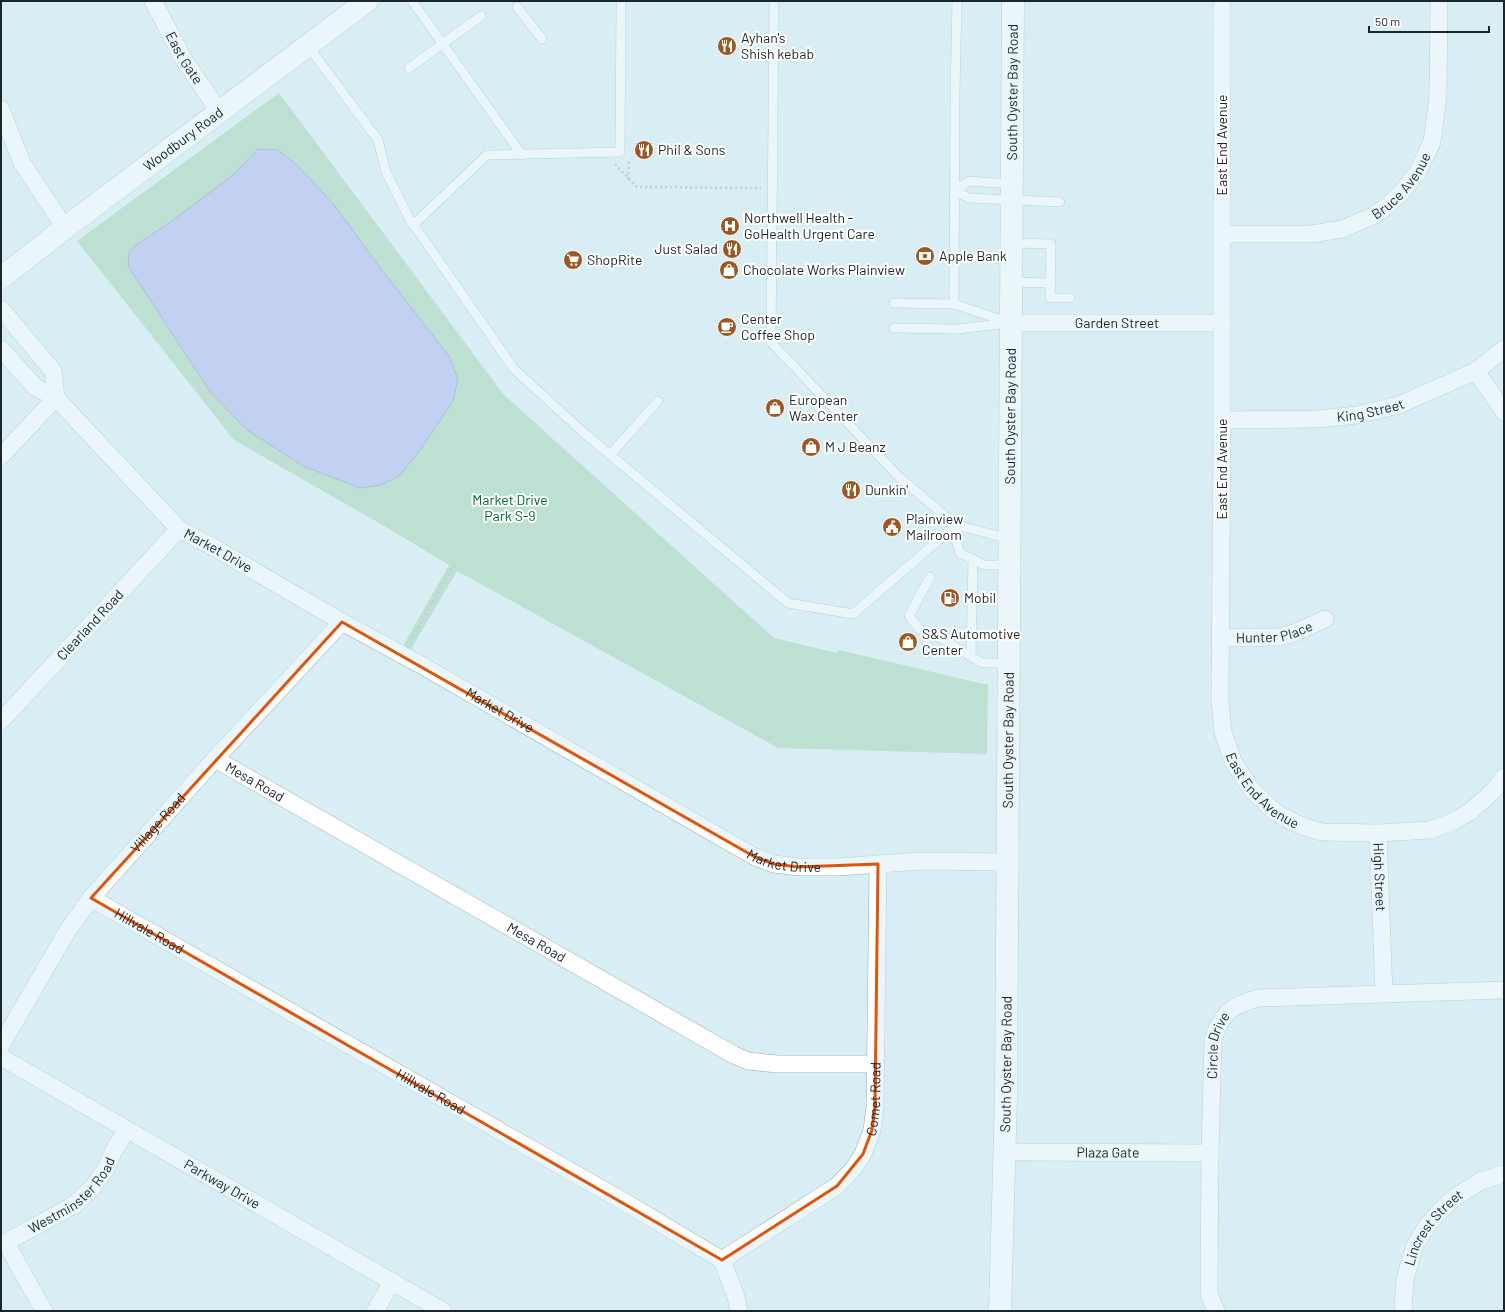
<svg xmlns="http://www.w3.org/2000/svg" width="1505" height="1312" font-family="Barlow,sans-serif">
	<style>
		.green { fill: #9dcea8 }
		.water { fill: #a7aded; stroke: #7d84b2 }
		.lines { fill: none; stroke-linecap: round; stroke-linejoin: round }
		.lane-casing { stroke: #97adb2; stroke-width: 10 }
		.street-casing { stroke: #97adb2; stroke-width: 18 }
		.secondary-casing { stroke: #97adb2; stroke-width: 23 }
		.path { stroke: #98aaaf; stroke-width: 2.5; stroke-dasharray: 2 3; stroke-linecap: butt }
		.lane { stroke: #fff; stroke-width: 9 }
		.street { stroke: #fff; stroke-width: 17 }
		.secondary { stroke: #fff; stroke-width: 22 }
		.marked { fill: none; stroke: #de560d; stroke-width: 3; stroke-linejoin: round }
		.labels { text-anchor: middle; stroke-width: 4; stroke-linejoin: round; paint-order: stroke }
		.poi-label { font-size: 14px; fill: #1c2527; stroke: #fff; text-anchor: start }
		.street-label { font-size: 14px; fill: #1c2527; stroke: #fff }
		.park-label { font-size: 14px; fill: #00672f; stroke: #fff }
	</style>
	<rect width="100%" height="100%" fill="#d8eef4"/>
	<path class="green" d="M279,93l225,302 270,243 63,15 2,-3 149,35 -1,69 -209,-6 -321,-177 -50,85 -7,-5 49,-86 -63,-38 -152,-87 -157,-199z"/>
	<path class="water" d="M258,149l20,1 21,17 35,38 47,64 68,87 9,23 -5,22 -35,52 -19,23 -18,9 -21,3 -57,-22 -56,-36 -36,-37 -83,-127 1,-14 7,-7 36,-24 61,-46z"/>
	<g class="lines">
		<defs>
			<g id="lane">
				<path d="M412,1l110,154"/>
				<path d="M774,1l-3,341 128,135 57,48 54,14"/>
				<path d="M517,7l25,32"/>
				<path d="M308,46l70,94 8,32 23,46 105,151 70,64 204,170 65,11 103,-89"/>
				<path d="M409,68l72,-52"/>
				<path d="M1012,184l-43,-3 -14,10 14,7 91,4"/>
				<path d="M413,225l74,-70 133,-3 1,-151"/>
				<path d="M1012,243l39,1 -1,54h20"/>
				<path d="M1011,282l40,1"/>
				<path d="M894,303l60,1 57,19"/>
				<path d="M954,304l1,-211 2,-92"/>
				<path d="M894,328l64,1 50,-6"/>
				<path d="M610,455l48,-54"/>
				<path d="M956,525v15l4,13 24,12h26"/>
				<path d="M930,577l-21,39 10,13 25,11 38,23h27"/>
				<path d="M971,657l2,-98"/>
			</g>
			<g id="street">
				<path id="s1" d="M153,1l31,59 35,51"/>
				<path id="s2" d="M1222,1v419l-2,279 3,33 10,29 18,28 24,23 20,11 19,7 8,2 56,1 53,-3 25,-10 15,-9 22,-20 11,-14"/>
				<path d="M1,109l21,54 43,65"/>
				<path id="s3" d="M1222,234h90l30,-5 31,-13 13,-9 15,-14 16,-20 15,-31 6,-46 1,-95"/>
				<path d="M1,309l52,62 3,27 -55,58"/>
				<path id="s4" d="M1011,323h211"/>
				<path id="s5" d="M1,349l34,38 21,11 123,131 41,22 122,71 79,43 334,192 19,7 24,3h41l81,-6 88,1"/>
				<path d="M1476,371l28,41"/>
				<path id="s6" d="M1222,420l96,-1 39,-4 42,-10 77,-34 28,-22"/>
				<path id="s7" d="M1221,638l58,-1 15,-4 31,-14"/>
				<path id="s8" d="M1,721l178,-192"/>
				<path id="s9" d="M215,759l519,296 14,6 29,3h98"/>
				<path id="s10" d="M1378,833l6,161"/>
				<path id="s11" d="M91,898l537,306 94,56 14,37 3,14"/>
				<path id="s12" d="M1,1045l67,-115 23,-32 124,-139 127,-137"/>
				<path id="s13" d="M1,1057l442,254"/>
				<path id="s14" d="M1006,1152l204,1"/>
				<path d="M6,1243l38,68"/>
				<path id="s15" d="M1,1245l73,-40 19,-18 13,-18 8,-19 13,-20"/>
				<path id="s16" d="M722,1260l115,-74 17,-18 9,-14 9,-24 3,-23 3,-243"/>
				<path d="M375,1311l17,-29"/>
				<path id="s17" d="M1216,1311l-7,-17 1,-141 3,-114c9,-27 20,-35 47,-41l244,-8"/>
				<path id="s18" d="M1403,1311l2,-32 10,-34 12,-19 13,-15 15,-14 26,-16 23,-7"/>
			</g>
			<g id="secondary">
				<path id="s19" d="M1,278l64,-50 302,-227"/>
				<path id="s20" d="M1000,1311l6,-215 7,-1095"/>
			</g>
		</defs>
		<use href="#lane" class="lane-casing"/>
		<use href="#street" class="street-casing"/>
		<use href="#secondary" class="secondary-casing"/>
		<g class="path">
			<path d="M615,164l22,23 124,1"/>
			<path d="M628,179l1,-19"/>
			<path d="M411,641l44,-78"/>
		</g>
		<use href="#lane" class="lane"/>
		<use href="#street" class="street"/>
		<use href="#secondary" class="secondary"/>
	</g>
	<path d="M0 0H1505V1312H0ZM342,622l413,235 19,7 24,3 80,-3 -3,243 -3,23 -9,24 -26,32 -115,74 -631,-362z" fill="#d8eef4" fill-opacity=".55" fill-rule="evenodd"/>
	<path class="marked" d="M342,622l413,235 19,7 24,3 80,-3 -3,243 -3,23 -9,24 -26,32 -115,74 -631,-362z"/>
	<defs>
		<symbol id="restaurant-disc" viewBox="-11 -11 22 22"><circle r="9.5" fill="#9a5826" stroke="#fff"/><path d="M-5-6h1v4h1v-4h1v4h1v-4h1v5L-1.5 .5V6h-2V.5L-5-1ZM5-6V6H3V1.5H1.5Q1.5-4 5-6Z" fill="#fff"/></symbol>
		<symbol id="hospital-disc" viewBox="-11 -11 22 22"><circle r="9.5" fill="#9a5826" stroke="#fff"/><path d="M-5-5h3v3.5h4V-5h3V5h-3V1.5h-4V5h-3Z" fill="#fff"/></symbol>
		<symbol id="bank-disc" viewBox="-11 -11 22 22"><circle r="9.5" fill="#9a5826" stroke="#fff"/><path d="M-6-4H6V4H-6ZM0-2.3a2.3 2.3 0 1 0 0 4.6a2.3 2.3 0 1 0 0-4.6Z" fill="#fff"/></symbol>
		<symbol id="supermarket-disc" viewBox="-11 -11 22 22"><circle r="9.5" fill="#9a5826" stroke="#fff"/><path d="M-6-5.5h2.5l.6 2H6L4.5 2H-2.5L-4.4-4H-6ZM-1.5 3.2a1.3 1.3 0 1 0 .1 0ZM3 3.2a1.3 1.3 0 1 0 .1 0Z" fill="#fff"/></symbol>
		<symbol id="shop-disc" viewBox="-11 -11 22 22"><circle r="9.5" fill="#9a5826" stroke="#fff"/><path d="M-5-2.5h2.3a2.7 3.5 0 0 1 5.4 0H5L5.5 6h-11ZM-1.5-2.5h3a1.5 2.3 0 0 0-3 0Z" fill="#fff"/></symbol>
		<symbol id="cafe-disc" viewBox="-11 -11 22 22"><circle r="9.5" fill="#9a5826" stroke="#fff"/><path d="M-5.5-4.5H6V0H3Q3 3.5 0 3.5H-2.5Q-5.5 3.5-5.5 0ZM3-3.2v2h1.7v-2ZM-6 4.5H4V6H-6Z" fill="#fff"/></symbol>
		<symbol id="civic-disc" viewBox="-11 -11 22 22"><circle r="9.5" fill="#9a5826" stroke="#fff"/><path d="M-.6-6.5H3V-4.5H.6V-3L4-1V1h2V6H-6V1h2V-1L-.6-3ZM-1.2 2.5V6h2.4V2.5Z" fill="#fff"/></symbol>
		<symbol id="fuel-disc" viewBox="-11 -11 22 22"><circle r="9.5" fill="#9a5826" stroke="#fff"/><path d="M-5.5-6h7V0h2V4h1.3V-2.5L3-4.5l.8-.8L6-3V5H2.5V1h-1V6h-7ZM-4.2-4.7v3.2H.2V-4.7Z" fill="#fff"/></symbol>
	</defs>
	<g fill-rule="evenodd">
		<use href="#restaurant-disc" x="716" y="35" width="22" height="22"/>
		<use href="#restaurant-disc" x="633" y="139" width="22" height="22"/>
		<use href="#hospital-disc" x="719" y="215" width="22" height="22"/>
		<use href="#restaurant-disc" x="721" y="238" width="22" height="22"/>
		<use href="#bank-disc" x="914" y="245" width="22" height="22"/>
		<use href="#supermarket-disc" x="562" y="249" width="22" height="22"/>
		<use href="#shop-disc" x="718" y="259" width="22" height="22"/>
		<use href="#cafe-disc" x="716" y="316" width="22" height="22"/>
		<use href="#shop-disc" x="764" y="397" width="22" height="22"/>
		<use href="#shop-disc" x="800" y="436" width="22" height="22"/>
		<use href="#restaurant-disc" x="840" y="479" width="22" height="22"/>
		<use href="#civic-disc" x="881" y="516" width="22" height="22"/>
		<use href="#fuel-disc" x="939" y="587" width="22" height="22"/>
		<use href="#shop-disc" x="897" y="631" width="22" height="22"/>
	</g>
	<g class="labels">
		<g class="poi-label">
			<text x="741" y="43">Ayhan's<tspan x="741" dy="16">Shish kebab</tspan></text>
			<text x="658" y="155">Phil &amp; Sons</text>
			<text x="744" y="223">Northwell Health -<tspan x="744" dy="16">GoHealth Urgent Care</tspan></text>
			<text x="718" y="254" text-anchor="end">Just Salad</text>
			<text x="939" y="261">Apple Bank</text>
			<text x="587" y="265">ShopRite</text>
			<text x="743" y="275">Chocolate Works Plainview</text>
			<text x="741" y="324">Center<tspan x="741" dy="16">Coffee Shop</tspan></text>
			<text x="789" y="405">European<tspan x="789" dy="16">Wax Center</tspan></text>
			<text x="825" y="452">M J Beanz</text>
			<text x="865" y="495">Dunkin'</text>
			<text x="906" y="524">Plainview<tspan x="906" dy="16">Mailroom</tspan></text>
			<text x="964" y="603">Mobil</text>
			<text x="922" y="639">S&amp;S Automotive<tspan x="922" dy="16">Center</tspan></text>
		</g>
		<g class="street-label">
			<text dy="5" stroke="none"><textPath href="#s1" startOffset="65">East Gate</textPath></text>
			<text dy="5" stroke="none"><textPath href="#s20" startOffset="1219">South Oyster Bay Road</textPath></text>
			<text dy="5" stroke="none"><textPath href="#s19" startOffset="229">Woodbury Road</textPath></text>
			<text transform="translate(1222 145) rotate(-90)" y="5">East End Avenue</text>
			<text dy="5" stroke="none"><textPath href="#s3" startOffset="196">Bruce Avenue</textPath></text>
			<text dy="5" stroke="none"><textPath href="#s4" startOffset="106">Garden Street</textPath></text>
			<text dy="5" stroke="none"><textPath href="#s6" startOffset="149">King Street</textPath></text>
			<text dy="5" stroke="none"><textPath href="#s20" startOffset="895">South Oyster Bay Road</textPath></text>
			<text transform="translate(1222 469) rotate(-90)" y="5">East End Avenue</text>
			<text dy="5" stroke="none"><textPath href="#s5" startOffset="299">Market Drive</textPath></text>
			<text dy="5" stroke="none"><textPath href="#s8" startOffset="131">Clearland Road</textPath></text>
			<text dy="5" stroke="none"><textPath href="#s7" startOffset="54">Hunter Place</textPath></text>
			<text dy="5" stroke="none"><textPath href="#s5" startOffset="623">Market Drive</textPath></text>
			<text dy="5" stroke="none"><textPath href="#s20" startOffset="571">South Oyster Bay Road</textPath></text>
			<text dy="5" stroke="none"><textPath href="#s9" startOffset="46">Mesa Road</textPath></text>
			<text dy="5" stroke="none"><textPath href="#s2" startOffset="804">East End Avenue</textPath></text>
			<text dy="5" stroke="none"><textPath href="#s12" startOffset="273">Village Road</textPath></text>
			<text dy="5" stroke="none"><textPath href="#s5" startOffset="947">Market Drive</textPath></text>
			<text dy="5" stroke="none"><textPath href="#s10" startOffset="44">High Street</textPath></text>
			<text dy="5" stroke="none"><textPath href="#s11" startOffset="67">Hillvale Road</textPath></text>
			<text dy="5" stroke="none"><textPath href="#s9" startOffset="370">Mesa Road</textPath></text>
			<text dy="5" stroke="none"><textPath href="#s17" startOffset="268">Circle Drive</textPath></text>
			<text dy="5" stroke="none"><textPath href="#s20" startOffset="247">South Oyster Bay Road</textPath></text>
			<text dy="5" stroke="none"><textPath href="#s11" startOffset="391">Hillvale Road</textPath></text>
			<text dy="5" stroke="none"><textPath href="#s16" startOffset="235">Comet Road</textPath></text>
			<text dy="5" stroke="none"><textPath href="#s14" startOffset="102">Plaza Gate</textPath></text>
			<text dy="5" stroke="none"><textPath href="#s13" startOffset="255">Parkway Drive</textPath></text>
			<text dy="5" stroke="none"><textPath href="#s15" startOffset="88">Westminster Road</textPath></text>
			<text dy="5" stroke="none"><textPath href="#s18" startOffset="92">Lincrest Street</textPath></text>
		</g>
		<g class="park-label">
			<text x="510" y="505">Market Drive<tspan x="510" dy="16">Park S-9</tspan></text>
		</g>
	</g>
	<rect width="1505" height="1312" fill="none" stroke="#1c2527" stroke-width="4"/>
	<path d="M1369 26v6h120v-6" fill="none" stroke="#1c2527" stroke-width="2"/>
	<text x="1375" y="26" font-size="12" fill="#1c2527" stroke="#ffffff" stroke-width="3" paint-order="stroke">50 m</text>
</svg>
